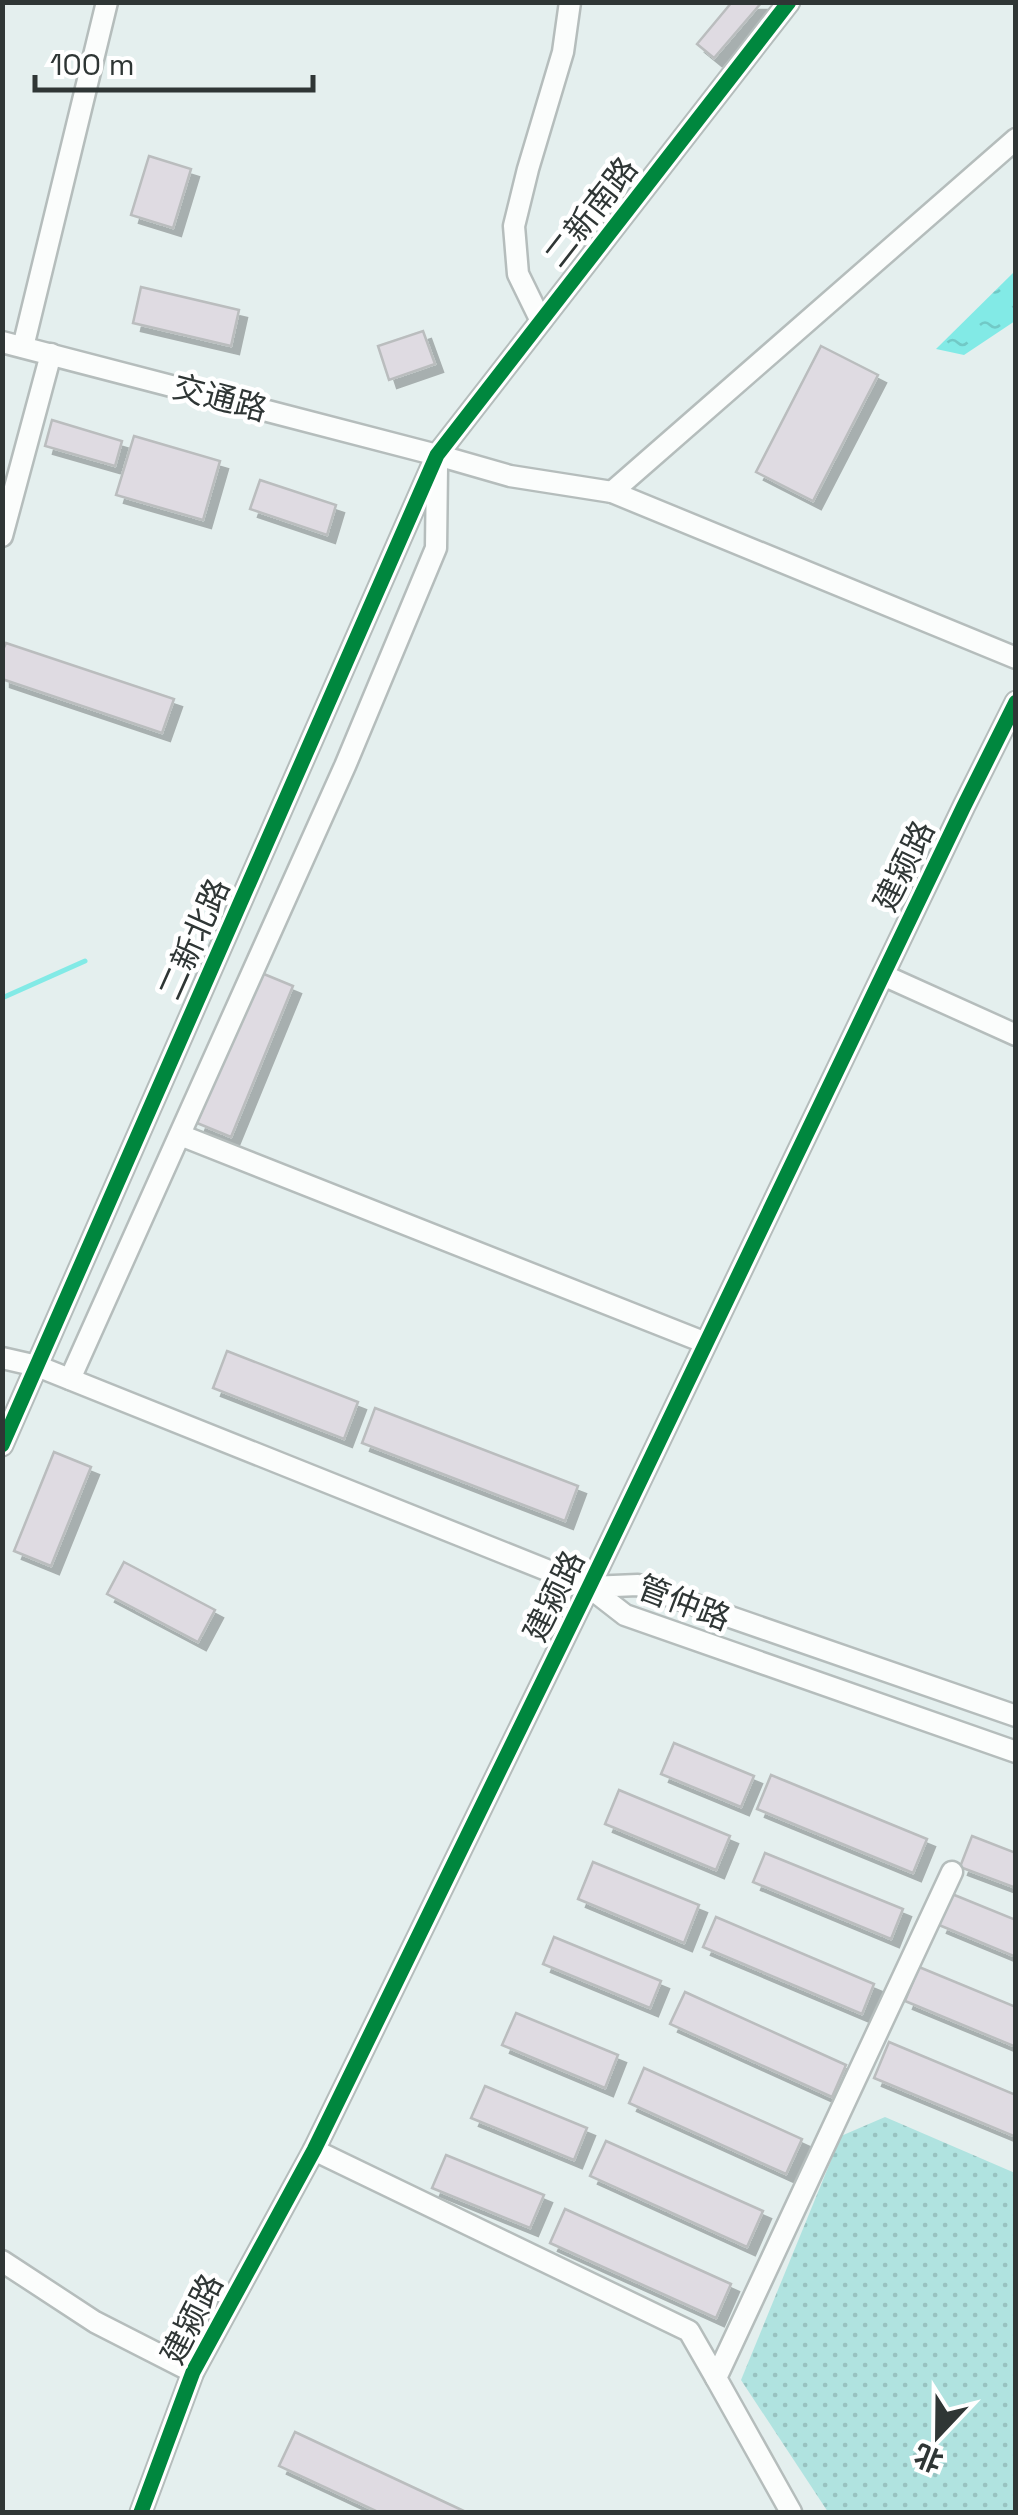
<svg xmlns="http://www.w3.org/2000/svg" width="1018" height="2515" font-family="'Space Grotesk','Noto Sans SC',sans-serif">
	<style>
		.park { fill: url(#park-dots) }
		.water { fill: url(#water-ripples) }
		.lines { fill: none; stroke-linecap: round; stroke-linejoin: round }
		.stream { stroke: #82eae6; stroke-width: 5 }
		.building { fill: #dfdbe2; stroke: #babdbe; stroke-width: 2.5; filter: url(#shadow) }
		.minor-casing { stroke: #b5bdbc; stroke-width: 25 }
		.minor { stroke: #fbfdfc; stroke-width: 20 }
		.cycleway-casing { stroke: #fff; stroke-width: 21 }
		.cycleway { stroke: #00873e; stroke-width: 15 }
		.labels { text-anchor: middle; stroke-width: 9; stroke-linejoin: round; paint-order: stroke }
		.street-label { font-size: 32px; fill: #2f3635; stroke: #fff }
	</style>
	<defs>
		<pattern id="park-dots" width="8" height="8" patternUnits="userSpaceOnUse" patternTransform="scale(2.5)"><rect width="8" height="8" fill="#b0e3e0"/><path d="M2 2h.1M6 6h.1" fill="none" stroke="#98c3c1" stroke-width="1.8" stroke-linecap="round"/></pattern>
		<pattern id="water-ripples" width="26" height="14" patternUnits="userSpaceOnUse" patternTransform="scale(2.5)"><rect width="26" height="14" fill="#82eae6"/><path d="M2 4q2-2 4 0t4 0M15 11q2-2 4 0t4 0" fill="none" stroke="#71c9c6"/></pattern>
		<filter id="shadow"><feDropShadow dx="8" dy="8" stdDeviation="0" flood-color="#0004"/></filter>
	</defs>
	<rect width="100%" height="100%" fill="#e4efee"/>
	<path class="park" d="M885,2117l130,56v339h-187l-87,-132 100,-244z"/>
	<path class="water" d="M1015,271v50l-51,34 -28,-6z"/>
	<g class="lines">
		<path class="stream" d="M2,998l83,-37"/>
	</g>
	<g class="building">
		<path d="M732,2h30l-48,56 -17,-14z"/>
		<path d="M149,156l42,13 -18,59 -42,-13z"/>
		<path d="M141,287l98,23 -8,36 -98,-23z"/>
		<path d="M423,331l12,33 -46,16 -11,-34z"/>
		<path d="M821,346l57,29 -65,126 -57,-29z"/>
		<path d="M52,420l70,21 -7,25 -70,-20z"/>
		<path d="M134,436l86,25 -17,59 -87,-25z"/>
		<path d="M260,480l76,25 -9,30 -77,-26z"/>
		<path d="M6,643l168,56 -12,34 -160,-54v-27z"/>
		<path d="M259,972l34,14 -62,151 -34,-14z"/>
		<path d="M227,1351l131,51 -14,37 -131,-51z"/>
		<path d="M375,1408l203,78 -13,35 -203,-78z"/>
		<path d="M54,1452l37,15 -40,99 -37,-15z"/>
		<path d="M124,1562l91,48 -17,32 -91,-48z"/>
		<path d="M674,1743l80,33 -13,31 -80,-33z"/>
		<path d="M771,1775l156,64 -14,34 -156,-64z"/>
		<path d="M619,1790l111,46 -14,34 -111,-46z"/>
		<path d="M972,1836l44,17v35l-56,-21z"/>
		<path d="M765,1853l138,56 -12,30 -138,-57z"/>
		<path d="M593,1862l106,43 -15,38 -106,-44z"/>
		<path d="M952,1894l64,26v37l-77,-32z"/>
		<path d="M716,1917l158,67 -12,30 -159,-67z"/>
		<path d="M554,1937l107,44 -11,27 -107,-44z"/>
		<path d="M919,1967l97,40v40l-111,-46z"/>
		<path d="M685,1992l161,73 -14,32 -162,-73z"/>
		<path d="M516,2013l102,42 -13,33 -103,-43z"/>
		<path d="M889,2042l127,53v42l-142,-59z"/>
		<path d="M644,2068l158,71 -16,35 -157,-71z"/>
		<path d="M485,2086l102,42 -13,32 -103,-42z"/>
		<path d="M606,2141l157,70 -16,36 -157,-71z"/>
		<path d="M446,2155l98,40 -14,33 -98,-40z"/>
		<path d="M565,2209l166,75 -15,34 -166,-75z"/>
		<path d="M295,2432l171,80h-88l-99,-46z"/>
	</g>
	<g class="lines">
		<defs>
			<g id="minor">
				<path d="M541,321l-23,-47 -4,-48 14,-57 35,-117 7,-50"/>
				<path d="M2,342l435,113 73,21 102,16 404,166"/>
				<path d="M23,347l84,-345"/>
				<path d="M612,492l404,-353"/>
				<path d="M2,536l49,-182"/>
				<path d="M883,975l133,60"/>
				<path d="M180,1135l526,208"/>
				<path d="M2,1358l35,8 552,221"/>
				<path d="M70,1379l275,-613 91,-218 1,-81"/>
				<path d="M2,1445l435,-990 352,-453"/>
				<path d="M1016,1716l-378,-131 -49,2 36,28 391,137"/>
				<path d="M314,2150l375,181 27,47"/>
				<path d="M2,2261l93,61 98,50"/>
				<path d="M141,2512l52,-140 121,-222 275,-563 375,-781 52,-104"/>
				<path d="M791,2512l-75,-134 236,-506"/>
			</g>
		</defs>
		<use href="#minor" class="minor-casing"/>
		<use href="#minor" class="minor"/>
		<defs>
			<g id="cycleway">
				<path d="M2,1445l435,-990 352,-453"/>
				<path d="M141,2512l52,-140 121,-222 275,-563 375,-781 52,-104"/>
			</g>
		</defs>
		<use href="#cycleway" class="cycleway-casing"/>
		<use href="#cycleway" class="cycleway"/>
	</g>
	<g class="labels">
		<g class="street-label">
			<text transform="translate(591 212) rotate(-52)" y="11">二新南路</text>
			<text transform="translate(220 398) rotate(15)" y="11">交通路</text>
			<text transform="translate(904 866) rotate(-64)" y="11">建颍路</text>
			<text transform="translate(194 939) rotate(-66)" y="11">二新北路</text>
			<text transform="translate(554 1596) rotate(-64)" y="11">建颍路</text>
			<text transform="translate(684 1603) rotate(21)" y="11">管仲路</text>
			<text transform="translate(192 2319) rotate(-63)" y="11">建颍路</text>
		</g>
	</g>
	<rect width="1018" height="2515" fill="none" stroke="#2f3635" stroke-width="10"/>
	<g transform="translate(938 2435) rotate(202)" stroke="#ffffff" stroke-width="8" paint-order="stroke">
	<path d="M0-8L18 38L0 25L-18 38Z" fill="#2f3635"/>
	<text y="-15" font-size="28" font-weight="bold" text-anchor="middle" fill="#2f3635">北</text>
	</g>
	<path d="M35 75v15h278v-15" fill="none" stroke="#2f3635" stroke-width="5"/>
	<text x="50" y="75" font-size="30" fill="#2f3635" stroke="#ffffff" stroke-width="8" paint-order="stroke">100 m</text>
</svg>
